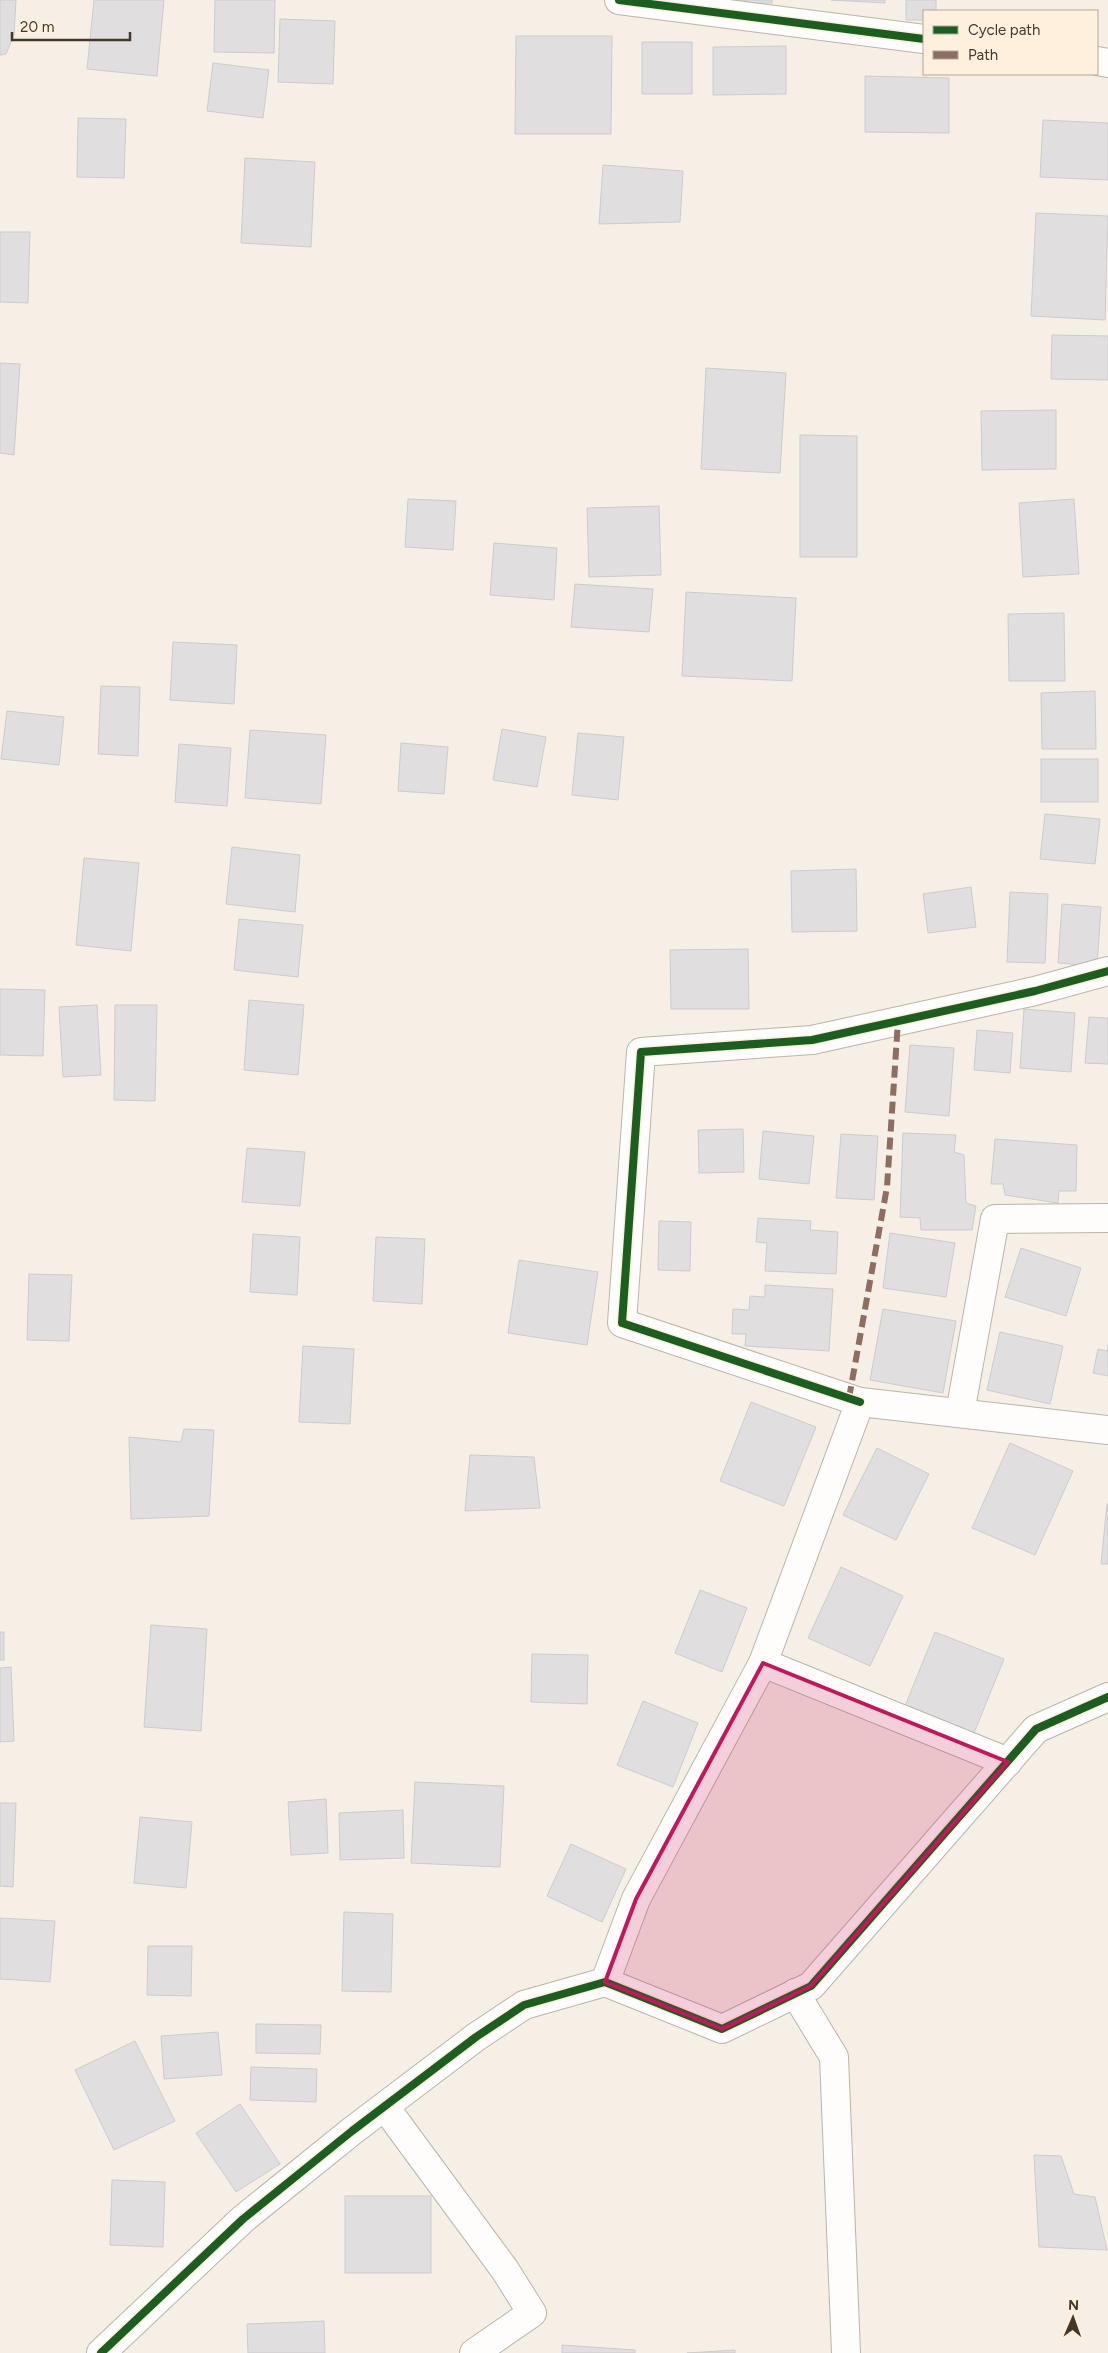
<svg xmlns="http://www.w3.org/2000/svg" width="1108" height="2353" font-family="Figtree,sans-serif">
	<style>
		.building { fill: #e1dedf; stroke: #cecbcd }
		.lines { fill: none; stroke-linecap: round; stroke-linejoin: round }
		.minor-casing { stroke: #bbb4a9; stroke-width: 30 }
		.minor { stroke: #fefdfb; stroke-width: 28 }
		.quiet { stroke: #8d6e63; stroke-width: 6; stroke-dasharray: 12 6; stroke-linecap: butt }
		.cycleway-casing { stroke: #fef0dd; stroke-width: 11 }
		.cycleway { stroke: #1b5e20; stroke-width: 8 }
		.marked { fill: #c2185b; fill-opacity: 0.2; stroke: #c2185b; stroke-width: 4; stroke-linejoin: round }
	</style>
	<rect width="100%" height="100%" fill="#f6efe5"/>
	<g class="building">
		<path d="M0,0h16l-2,35 -8,19 -6,1z"/>
		<path d="M94,0h70l-7,76 -70,-7z"/>
		<path d="M215,0h60l-1,53 -60,-1z"/>
		<rect x="720" y="0" width="52" height="3"/>
		<path d="M831,0h54v3z"/>
		<path d="M906,0h30v11h-12v9h-18z"/>
		<path d="M280,19l55,2 -2,63 -55,-2z"/>
		<path d="M516,36h96l-1,98h-96z"/>
		<rect x="642" y="42" width="50" height="52"/>
		<path d="M786,46v48l-73,1v-48z"/>
		<path d="M213,63l56,7 -6,48 -56,-7z"/>
		<path d="M865,76l84,2v55l-84,-1z"/>
		<path d="M78,118l48,1 -2,59 -47,-1z"/>
		<path d="M1043,120l65,3v57l-68,-3z"/>
		<path d="M245,158l70,4 -4,85 -70,-4z"/>
		<path d="M603,165l80,6 -3,51 -81,2z"/>
		<path d="M1036,213l72,3 -3,104 -74,-4z"/>
		<path d="M0,232h30l-2,71 -28,-1z"/>
		<path d="M1052,335l56,1v44l-57,-1z"/>
		<path d="M0,363l20,1 -6,91 -14,-2z"/>
		<path d="M706,368l80,5 -6,100 -79,-4z"/>
		<path d="M1056,410v59l-74,1 -1,-59z"/>
		<path d="M800,435l57,1v121h-57z"/>
		<path d="M408,499l48,2 -3,49 -48,-3z"/>
		<path d="M1074,499l5,75 -56,3 -4,-74z"/>
		<path d="M659,506l2,69 -72,2 -2,-69z"/>
		<path d="M494,543l63,5 -3,52 -64,-5z"/>
		<path d="M575,584l78,5 -4,43 -78,-5z"/>
		<path d="M686,592l110,6 -4,83 -110,-5z"/>
		<path d="M1064,613l1,68h-56l-1,-67z"/>
		<path d="M173,642l64,3 -3,59 -64,-4z"/>
		<path d="M101,686l39,1 -2,69 -40,-2z"/>
		<path d="M1095,691l1,58h-54l-1,-56z"/>
		<path d="M7,711l57,6 -5,48 -58,-6z"/>
		<path d="M502,729l44,8 -9,50 -44,-7z"/>
		<path d="M250,730l76,5 -5,69 -76,-6z"/>
		<path d="M578,733l46,4 -6,63 -46,-5z"/>
		<path d="M401,743l47,4 -4,47 -46,-3z"/>
		<path d="M179,744l52,4 -4,58 -52,-4z"/>
		<rect x="1041" y="759" width="57" height="43"/>
		<path d="M1045,814l55,5 -5,45 -55,-5z"/>
		<path d="M232,847l68,8 -5,57 -69,-8z"/>
		<path d="M84,858l55,5 -8,88 -55,-6z"/>
		<path d="M856,869l1,62 -65,1 -1,-61z"/>
		<path d="M971,887l5,40 -48,6 -5,-39z"/>
		<path d="M1010,892l38,2 -3,69 -38,-1z"/>
		<path d="M1062,904l39,3 -4,59 -39,-3z"/>
		<path d="M239,919l64,6 -5,52 -64,-7z"/>
		<path d="M748,949l1,60h-78l-1,-59z"/>
		<path d="M0,989l45,1 -2,66 -43,-1z"/>
		<path d="M249,1000l55,5 -6,70 -54,-5z"/>
		<path d="M97,1005l4,70 -38,2 -4,-70z"/>
		<path d="M115,1005h42l-2,96 -41,-1z"/>
		<path d="M1024,1009l51,4 -4,59 -51,-4z"/>
		<path d="M1089,1017l19,1v46l-23,-1z"/>
		<path d="M977,1030l36,3 -3,40 -36,-3z"/>
		<path d="M910,1045l44,3 -5,68 -44,-4z"/>
		<path d="M743,1129l1,43 -45,1 -1,-43z"/>
		<path d="M763,1131l51,5 -5,48 -50,-5z"/>
		<path d="M903,1133l53,2 -2,17 10,3 2,48 10,3 -4,24h-51l-1,-12 -20,-1z"/>
		<path d="M841,1134l37,2 -4,64 -38,-2z"/>
		<path d="M995,1139l82,6 -1,46h-17l-1,12 -53,-8 -2,-11h-12z"/>
		<path d="M247,1148l58,4 -5,54 -58,-4z"/>
		<path d="M758,1218l53,3 -1,9 28,2 -2,42 -71,-3 2,-28 -11,-1z"/>
		<path d="M659,1221l32,1 -1,49 -32,-1z"/>
		<path d="M890,1233l65,10 -9,54 -63,-9z"/>
		<path d="M253,1234l47,3 -3,58 -47,-3z"/>
		<path d="M376,1237l49,2 -3,65 -49,-3z"/>
		<path d="M1021,1248l60,20 -15,48 -61,-19z"/>
		<path d="M519,1260l79,12 -11,73 -79,-12z"/>
		<path d="M29,1274l43,1 -3,66 -42,-1z"/>
		<path d="M765,1285l68,4 -4,62 -84,-5 1,-12h-14l1,-25 16,1 1,-14 15,1z"/>
		<path d="M883,1309l73,12 -13,72 -73,-13z"/>
		<path d="M1000,1332l63,14 -13,58 -63,-14z"/>
		<path d="M1108,1345v31l-15,-3 5,-24 9,2z"/>
		<path d="M303,1346l51,3 -4,75 -51,-2z"/>
		<path d="M751,1402l65,25 -32,79 -64,-25z"/>
		<path d="M184,1429l30,1 -5,86 -78,3 -2,-82 52,5z"/>
		<path d="M1010,1443l63,28 -38,84 -63,-27z"/>
		<path d="M877,1448l52,26 -33,66 -53,-25z"/>
		<path d="M470,1455l64,2 6,51 -75,3z"/>
		<path d="M1107,1504h1v60h-7z"/>
		<path d="M841,1567l62,29 -33,70 -62,-28z"/>
		<path d="M700,1590l47,18 -25,64 -47,-19z"/>
		<path d="M151,1625l56,4 -6,102 -57,-4z"/>
		<rect x="0" y="1632" width="4" height="28"/>
		<path d="M935,1632l69,27 -30,74 -69,-27z"/>
		<path d="M532,1654l56,1 -1,49 -56,-2z"/>
		<path d="M11,1667l3,74 -14,1v-74z"/>
		<path d="M643,1701l55,22 -25,64 -56,-22z"/>
		<path d="M415,1782l89,4 -4,81 -89,-4z"/>
		<path d="M326,1799l2,54 -37,2 -3,-53z"/>
		<path d="M0,1803h16l-3,84 -13,-1z"/>
		<path d="M403,1810l1,48 -64,2 -1,-47z"/>
		<path d="M140,1817l52,5 -6,66 -52,-5z"/>
		<path d="M571,1844l55,25 -24,53 -55,-26z"/>
		<path d="M344,1912l49,2 -2,78 -49,-1z"/>
		<path d="M0,1918l55,3 -5,61 -50,-3z"/>
		<path d="M148,1946h44l-1,50 -44,-1z"/>
		<path d="M256,2024l65,1 -1,29 -64,-1z"/>
		<path d="M218,2032l4,43 -58,4 -3,-43z"/>
		<path d="M135,2041l40,80 -61,29 -39,-80z"/>
		<path d="M251,2067l66,2 -1,33 -66,-2z"/>
		<path d="M240,2104l40,60 -44,28 -40,-59z"/>
		<path d="M1034,2155l27,1 13,38 21,3 12,53 -68,-3z"/>
		<path d="M112,2180l53,2 -2,65 -53,-2z"/>
		<rect x="345" y="2196" width="86" height="77"/>
		<path d="M324,2321l1,32h-77l-1,-29z"/>
		<path d="M562,2345l73,5v3h-73z"/>
		<path d="M735,2350v3h-48z"/>
	</g>
	<g class="lines">
		<defs>
			<g id="minor">
				<path d="M619,0l305,39"/>
				<path d="M1097,61l11,2"/>
				<path d="M860,1402l-238,-79 19,-271 171,-12 223,-49 73,-20"/>
				<path d="M960,1413l35,-194 113,-1"/>
				<path d="M1008,1762l-245,-99 97,-261 248,28"/>
				<path d="M605,1982l31,-83 127,-236"/>
				<path d="M795,1993l39,64 12,296"/>
				<path d="M385,2107l120,163 27,43 -58,40"/>
				<path d="M101,2353l142,-134 109,-88 124,-94 48,-32 81,-23 117,47 89,-43 225,-257 72,-32"/>
			</g>
		</defs>
		<use href="#minor" class="minor-casing"/>
		<use href="#minor" class="minor"/>
		<path class="quiet" d="M849,1398l38,-211 11,-166"/>
		<defs>
			<g id="cycleway">
				<path d="M619,0l305,39"/>
				<path d="M860,1402l-238,-79 19,-271 171,-12 223,-49 73,-20"/>
				<path d="M101,2353l142,-134 109,-88 124,-94 48,-32 81,-23 117,47 89,-43 225,-257 72,-32"/>
			</g>
		</defs>
		<use href="#cycleway" class="cycleway-casing"/>
		<use href="#cycleway" class="cycleway"/>
	</g>
	<path class="marked" d="M763,1663l245,99 -197,224 -89,43 -117,-47 31,-83z"/>
	<rect x="923" y="10" width="175" height="65" fill="#fef0dd" stroke="#b3a796"/>
	<rect x="933" y="26" width="25" height="8" fill="#1b5e20" stroke="#b3a796"/>
	<text x="968" y="35" font-size="15" fill="#42392c">Cycle path</text>
	<rect x="933" y="51" width="25" height="8" fill="#8d6e63" stroke="#b3a796"/>
	<text x="968" y="60" font-size="15" fill="#42392c">Path</text>
	<g transform="translate(1073 2318) rotate(2)" stroke="#fef0dd" stroke-width="4" paint-order="stroke">
	<path d="M0-4L9 19L0 12L-9 19Z" fill="#42392c"/>
	<text y="-8" font-size="14" font-weight="bold" text-anchor="middle" fill="#42392c">N</text>
	</g>
	<path d="M12 32v8h118v-8" fill="none" stroke="#42392c" stroke-width="2.5"/>
	<text x="20" y="32" font-size="15" fill="#42392c" stroke="#fef0dd" stroke-width="4" paint-order="stroke">20 m</text>
</svg>
